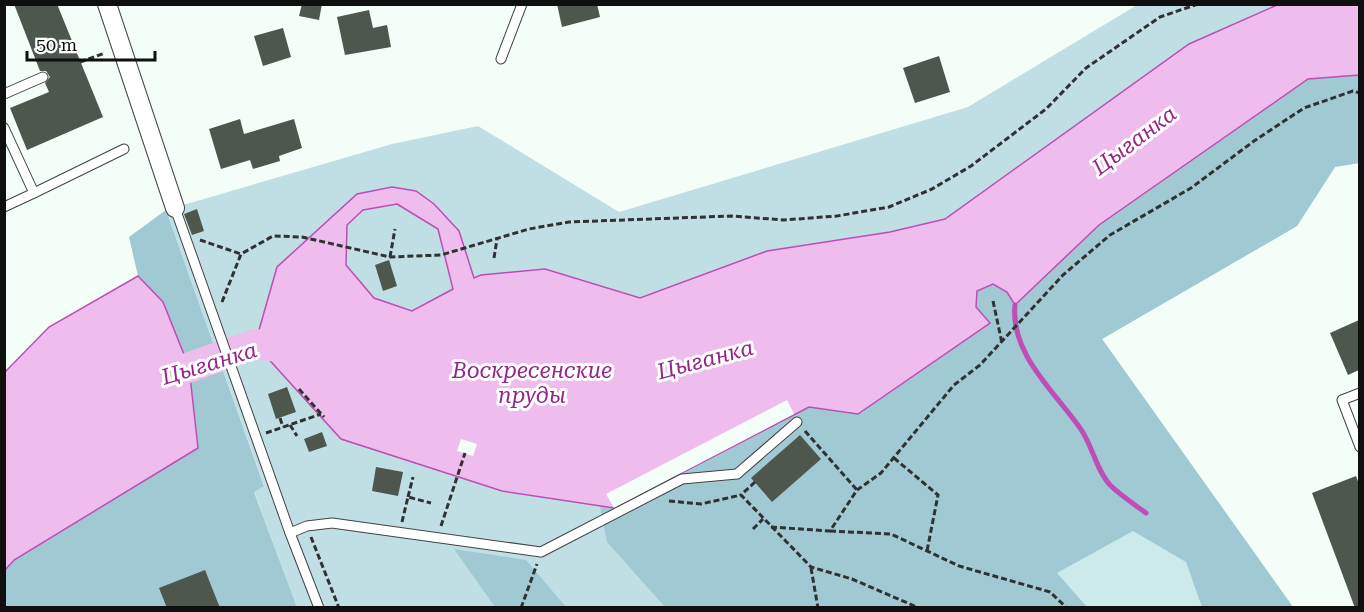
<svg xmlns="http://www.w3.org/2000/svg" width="1364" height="612" font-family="'Roboto Serif',serif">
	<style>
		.green { fill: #c0dfe5 }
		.forest { fill: #a1c9d4 }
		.pitch { fill: #cdeaea }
		.water { fill: #efbded; stroke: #be4db6; stroke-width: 1.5; fill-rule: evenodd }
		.pier { fill: #f3fef8 }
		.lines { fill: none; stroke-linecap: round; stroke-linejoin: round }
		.stream { stroke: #be4db6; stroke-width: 5 }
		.river { stroke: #efbded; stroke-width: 30 }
		.building { fill: #4d574d }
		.service-casing { stroke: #424242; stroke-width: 11 }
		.minor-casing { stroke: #424242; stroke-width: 20 }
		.path { stroke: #313131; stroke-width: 3; stroke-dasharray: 6 3; stroke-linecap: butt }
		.service { stroke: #fff; stroke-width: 9 }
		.minor { stroke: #fff; stroke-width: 18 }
		.labels { text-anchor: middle; stroke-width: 6; stroke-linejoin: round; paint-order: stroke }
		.water-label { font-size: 22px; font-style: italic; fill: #932688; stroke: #fff }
	</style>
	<rect width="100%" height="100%" fill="#f3fef8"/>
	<path class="green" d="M1137,5h222v158l-24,4 -38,59 -195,113 191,268h-996l-43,-116 10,-6 -98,-275 226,-66 86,-18 141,86 349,-105z"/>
	<g class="forest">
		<path d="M1359,75v88l-24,4 -38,59 -195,113 191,268h-628l-58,-65 -7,-36 14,2 195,-101 49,7 132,-90 -14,-17 1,-16 16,-7 14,8 8,13 84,-80 209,-146z"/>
		<path d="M166,210l98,276 -10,6 43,115 -292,1v-38l9,-10 184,-112 -35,-146 -25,-26 -9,-39z"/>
		<path d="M454,549l72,11 40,47h-71z"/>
	</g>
	<path class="pitch" d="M1133,531l53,31 16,45h-115l-30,-34z"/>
	<g class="water">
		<path d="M1277,5h82v70l-51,4 -209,146 -84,80 -8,-13 -14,-8 -16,7 -1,16 14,16 -132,91 -49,-7 -195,101 -112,-17 -161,-52 -86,-95 22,-77 80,-73 35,-7 24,4 18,13 25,27 15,47 7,-3 64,-6 95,29 127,-47 123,-19 55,-13 244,-175zM397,204l41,25 15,60 -41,22 -38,-13 -28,-33 1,-40 16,-15z"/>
		<path d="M138,276l25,26 26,65 9,81 -184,112 -9,10v-198l44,-45z"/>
	</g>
	<g class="pier">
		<path d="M787,400l7,14 -180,94 -8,-14z"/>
		<path d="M461,439l16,5 -4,12 -16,-5z"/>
	</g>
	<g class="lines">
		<path class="stream" d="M1015,305c-5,49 40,87 65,123 12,16 16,42 30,57 10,10 24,19 36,28"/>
		<path class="river" d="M151,381l104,-37 39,5"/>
	</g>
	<g class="building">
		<path d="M14,4h43l46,113 -76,33 -17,-42 39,-16 -4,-9 5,-6 -4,-6h-6z"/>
		<path d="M302,4h20l-3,16 -20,-4z"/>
		<path d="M557,4h40l3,13 -38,10z"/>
		<path d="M369,10l4,18 14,-3 4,22 -46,8 -8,-38z"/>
		<path d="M283,28l8,29 -28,9 -9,-30z"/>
		<path d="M939,56l11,36 -35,11 -12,-35z"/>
		<path d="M240,119l4,15 50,-15 8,29 -23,8 1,5 -27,8 -3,-9 -29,9 -12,-40z"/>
		<path d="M197,209l7,22 -12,4 -8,-21z"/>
		<path d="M389,260l8,26 -14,5 -8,-26z"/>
		<path d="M1359,320v50l-11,5 -18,-42z"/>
		<path d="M287,387l9,25 -20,7 -8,-25z"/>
		<path d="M322,432l5,14 -18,6 -5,-13z"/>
		<path d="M800,435l21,24 -49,43 -21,-24z"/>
		<path d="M376,467l27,5 -5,24 -26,-5z"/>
		<path d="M1356,476l3,8v124h-4l-43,-115z"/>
		<path d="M205,570l15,38h-53l-8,-20z"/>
	</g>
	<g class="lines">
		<defs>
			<g id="service">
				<path d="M501,59l21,-55"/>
				<path d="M4,94l39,-17"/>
				<path d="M4,128l30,65 -30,14"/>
				<path d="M34,193l90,-44"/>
				<path d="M175,208l115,325 29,75"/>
				<path d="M1360,393l-18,7 18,47"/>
				<path d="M290,533l17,-7 25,-3 209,29 141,-73 55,-5 60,-52"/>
			</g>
			<path id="minor" d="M107,4l68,204"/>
		</defs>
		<use href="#service" class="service-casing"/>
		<use href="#minor" class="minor-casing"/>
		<g class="path">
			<path d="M80,62l25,-9"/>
			<path d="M200,240l41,14"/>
			<path d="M390,257l5,-28"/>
			<path d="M494,258l3,-19"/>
			<path d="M993,301l9,42"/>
			<path d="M222,302l19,-48 32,-18 29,1 88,20 51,-2 88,-26 40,-7 162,-6 53,4 53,-4 52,-9 43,-18 39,-23 75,-57 40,-41 74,-51 38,-13"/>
			<path d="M299,389l25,28"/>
			<path d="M280,418l3,9"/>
			<path d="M290,425l7,11"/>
			<path d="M805,431l52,59"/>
			<path d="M266,433l55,-19"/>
			<path d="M894,458l44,37 -11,56"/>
			<path d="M755,482l-14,13 70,72 41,12 67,29"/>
			<path d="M408,497l5,-20"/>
			<path d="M669,501l32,3 40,-9"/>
			<path d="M402,522l6,-25 23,6"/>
			<path d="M441,526l24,-73"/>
			<path d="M771,527l59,4 27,-41 24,-17 73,-88 26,-20 83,-90 47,-40 81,-47 63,-47 50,-33 49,-17 7,2"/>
			<path d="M753,529l10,-10"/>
			<path d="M830,531l61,3 68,32 91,26 17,16"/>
			<path d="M311,537l28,71"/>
			<path d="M811,568l7,40"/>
			<path d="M521,608l16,-44"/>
		</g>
		<use href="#service" class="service"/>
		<use href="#minor" class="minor"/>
	</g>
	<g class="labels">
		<g class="water-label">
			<text transform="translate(1134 140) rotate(-37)" y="8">Цыганка</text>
			<text transform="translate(705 359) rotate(-15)" y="8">Цыганка</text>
			<text transform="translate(209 363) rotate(-17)" y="8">Цыганка</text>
			<text x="532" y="378">Воскресенские<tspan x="532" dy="25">пруды</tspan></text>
		</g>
	</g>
	<rect width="1364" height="612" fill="none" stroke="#0f0f0f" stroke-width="12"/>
	<path d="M27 51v9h128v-9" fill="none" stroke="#0f0f0f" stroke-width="3"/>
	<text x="36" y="51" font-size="18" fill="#0f0f0f" stroke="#ffffff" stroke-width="4.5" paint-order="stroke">50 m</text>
</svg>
